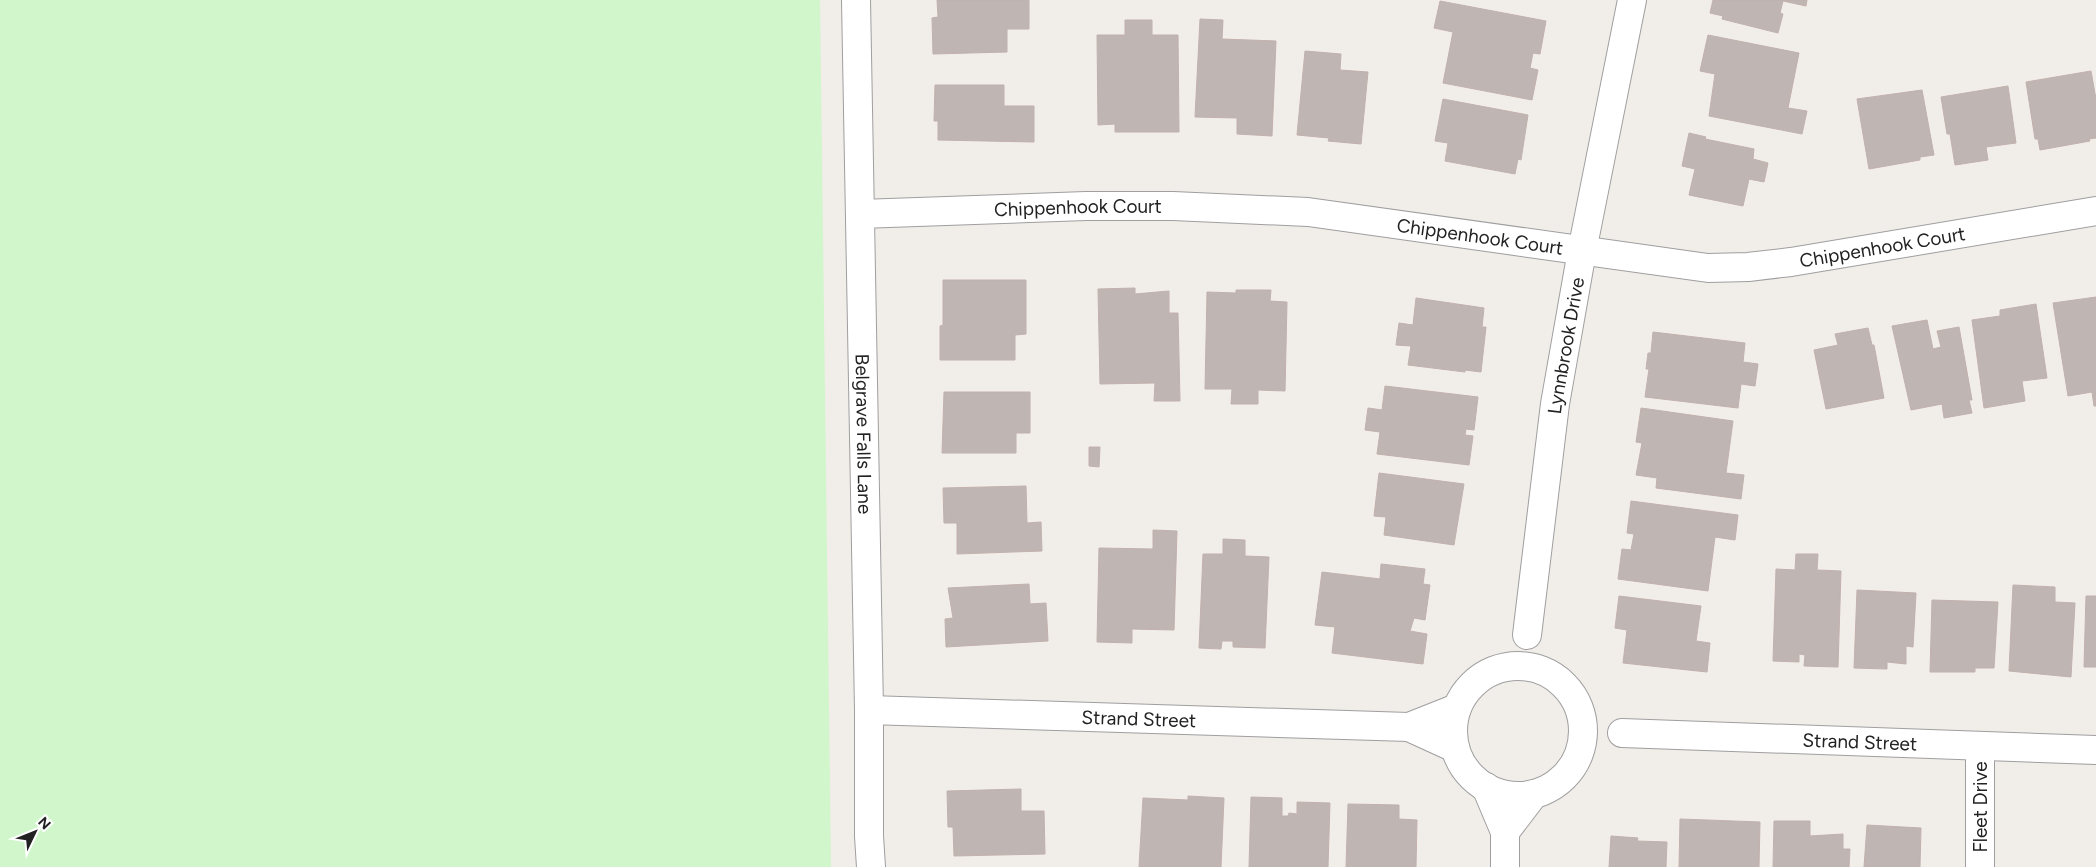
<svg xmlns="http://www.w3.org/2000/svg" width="2096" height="867" font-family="Figtree,sans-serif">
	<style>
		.park { fill: #d1f6cb }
		.building { fill: #bfb5b2; stroke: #c2b1ac }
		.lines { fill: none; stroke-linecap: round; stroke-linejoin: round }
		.street-casing { stroke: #9f9f9f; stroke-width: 30 }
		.street { stroke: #fff; stroke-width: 28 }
		.labels { text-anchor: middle; stroke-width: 4.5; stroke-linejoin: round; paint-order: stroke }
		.street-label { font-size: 19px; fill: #222; stroke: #fff }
	</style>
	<rect width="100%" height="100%" fill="#f1ede9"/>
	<path class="park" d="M0,0h820l11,867h-831z"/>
	<g class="building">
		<path d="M937,0h92v29h-22v23l-74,2 -1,-36 6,-1z"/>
		<path d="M1713,0h94l-1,6 -23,-5 -3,12 3,1 -5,19 -56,-14 1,-3 -13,-3z"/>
		<path d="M1440,1l106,20 -6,33 -7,-1 -3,15 8,2 -6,30 -89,-17 10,-51 -19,-4z"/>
		<path d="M1200,19l23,1 -1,19 54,2 -4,95 -35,-2v-16l-42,-1z"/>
		<path d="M1125,20h27v15h26l1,97h-64v-8l-17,1 -1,-90h28z"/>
		<path d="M1708,35l91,18 -11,55 19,3 -5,23 -93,-18 6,-42 -15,-3z"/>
		<path d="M1305,51l36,3 -1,16 28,2 -7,72 -33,-3 1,-3 -32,-3z"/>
		<path d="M2091,71l5,28v39l-7,1 1,2 -50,9 -2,-11h-3l-9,-57z"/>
		<path d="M935,85h69v21h30v36l-96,-2v-19h-4z"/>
		<path d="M2008,86l8,57 -30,4 2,13 -33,5 -5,-31h-3l-6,-37z"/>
		<path d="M1922,90l12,65 -14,2v3l-51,9 -12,-70z"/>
		<path d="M1443,99l85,16 -7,45 -3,-1 -3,15 -70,-13 3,-18 -13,-2z"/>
		<path d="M1689,133l17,4 -1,2 49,10 -1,10 15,4 -4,19 -15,-3 -6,27 -54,-11 6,-26 -13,-3z"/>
		<path d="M943,280h83v54l-11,1v25h-75v-34l3,-1z"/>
		<path d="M1135,288v6l34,-3v22h9l2,88h-26l1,-18 -55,1 -2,-95z"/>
		<path d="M1236,290h35l-1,11 17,1 -2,89 -27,-1v14h-27l1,-15h-27l2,-97 29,1z"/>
		<path d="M2096,297v109h-2l-2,-14 -24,4 -15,-93z"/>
		<path d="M1416,298l68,10 -2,19h4l-5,45 -16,-2v2l-57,-7 3,-19 -15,-1 3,-22 14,2z"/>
		<path d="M2036,304l11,74 -25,3 3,20 -41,7 -12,-88 28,-4v-6z"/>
		<path d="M1927,320l6,29 8,-2 -4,-16 22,-4 13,73h-3l3,13 -28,5 -2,-14 -31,6 -19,-84z"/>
		<path d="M1868,328l4,17h2l10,53 -58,11 -12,-59 24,-5 -3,-11z"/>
		<path d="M1653,332l92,11 -2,19 15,2 -3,22 -14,-2 -3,24 -93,-11 4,-28h-3l2,-16h3z"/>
		<path d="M1385,386l93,11 -4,33 -8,-1 -1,6 8,1 -4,29 -92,-11 3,-22 -15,-2 3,-22 14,2z"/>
		<path d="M944,392h86v41h-14v20h-74z"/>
		<path d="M1641,408l92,13 -7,52 18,2 -3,24 -85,-11 1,-10 -21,-3 6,-32 -6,-1z"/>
		<path d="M1089,447h11l-1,20 -10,-1z"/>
		<path d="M1379,473l85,11 -10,61 -70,-10 2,-18 -12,-1z"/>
		<path d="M1026,486l1,37 14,-1 1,29 -85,3v-31h-13l-1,-35z"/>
		<path d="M1631,501l107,14 -3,25 -20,-3 -7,54 -90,-12 4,-30 9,1 3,-16 -7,-1z"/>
		<path d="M1153,530l24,1 -3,99 -42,-1v14l-35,-1 2,-94 54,1z"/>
		<path d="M1223,539l22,1v16l24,1 -4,91 -32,-1v-6h-11l-1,8 -22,-1 4,-94h20z"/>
		<path d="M1796,554h22l-1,16 24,1 -3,96 -34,-1 1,-11 -6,-1v8l-26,-1 3,-92 19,1z"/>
		<path d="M1381,564l44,5 -2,15 7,1 -5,35 -11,-2 -4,13 17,3 -4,30 -91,-11 3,-26 -20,-2 7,-53 58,7z"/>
		<path d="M1029,584l1,20 16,-1 2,38 -102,6 -1,-28 8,-1 -5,-30z"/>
		<path d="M2013,585l42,2v15l20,1 -4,74 -62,-6z"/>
		<path d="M1857,590l59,3 -3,54 -7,-1v18l-19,-2v7l-33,-1z"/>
		<path d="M1619,596l82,10 -5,35 14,2 -3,29 -84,-9 4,-33 -12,-2z"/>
		<path d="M2086,596h10v71h-12z"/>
		<path d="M1932,600l66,2 -4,66h-19v4h-45z"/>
		<path d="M1021,789v22h23l1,43 -91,2 -1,-29h-5l-1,-36z"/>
		<path d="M1188,796l36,2 -3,69h-82l4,-69 45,2z"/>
		<path d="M1251,797l31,1v18h6l1,-3 8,1v-12l33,1 -2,64h-79z"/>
		<path d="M1348,804l51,1v14l18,1 -1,47h-70z"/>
		<path d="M1680,819l80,3 -1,45h-80z"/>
		<path d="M1774,821h36v15l33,-2v15h7l-1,18h-76z"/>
		<path d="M1867,825l54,3 -1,39h-56z"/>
		<path d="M1611,836l27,2 -1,3 30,1 -1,25h-57z"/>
	</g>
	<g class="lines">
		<defs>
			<g id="street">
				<path id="s1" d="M856,0l13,710v126l2,31"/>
				<path id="s2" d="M860,214l226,-8h87l135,6 400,56 40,-1 43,-5 305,-51"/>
				<path id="s3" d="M1527,635l28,-231 27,-153 50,-251"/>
				<circle cx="1518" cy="731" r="65"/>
				<path id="s4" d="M869,710l540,17"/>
				<path id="s5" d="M1622,733l474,17"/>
				<path d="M1980,747v120"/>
				<path d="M1455,748l-46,-21 48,-19"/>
				<path d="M1486,787l19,45 29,-38"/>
				<path d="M1505,867v-35"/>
			</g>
		</defs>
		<use href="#street" class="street-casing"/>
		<use href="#street" class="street"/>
	</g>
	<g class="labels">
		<g class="street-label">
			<text dy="7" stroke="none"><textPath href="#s2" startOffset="218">Chippenhook Court</textPath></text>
			<text dy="7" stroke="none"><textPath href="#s2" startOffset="622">Chippenhook Court</textPath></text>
			<text dy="7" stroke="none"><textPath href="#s2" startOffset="1028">Chippenhook Court</textPath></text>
			<text dy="7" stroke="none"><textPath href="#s3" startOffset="292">Lynnbrook Drive</textPath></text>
			<text dy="7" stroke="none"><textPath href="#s1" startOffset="434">Belgrave Falls Lane</textPath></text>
			<text dy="7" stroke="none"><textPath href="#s4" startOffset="270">Strand Street</textPath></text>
			<text dy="7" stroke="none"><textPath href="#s5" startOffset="238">Strand Street</textPath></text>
			<text transform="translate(1980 807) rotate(-90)" y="7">Fleet Drive</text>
		</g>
	</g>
	<g transform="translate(35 832) rotate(47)" stroke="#ffffff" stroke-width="4" paint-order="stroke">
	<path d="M0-4L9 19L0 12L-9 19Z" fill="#222222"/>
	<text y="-8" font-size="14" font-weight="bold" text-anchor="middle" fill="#222222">N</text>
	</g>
</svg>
